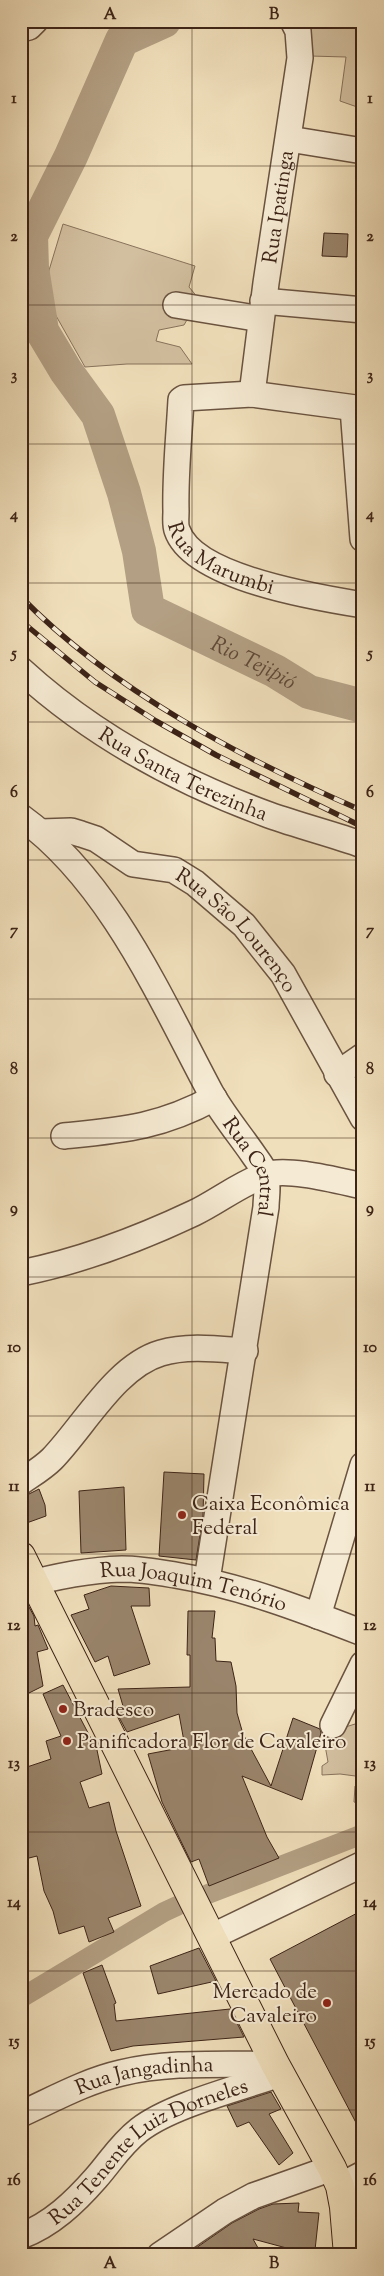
<svg xmlns="http://www.w3.org/2000/svg" width="384" height="2276" font-family="'Sorts Mill Goudy',serif">
	<style>
		.green { fill: #d2bf9f; stroke: #88725b }
		.lines { fill: none; stroke-linecap: round; stroke-linejoin: round }
		.canal { stroke: #b39f83; stroke-width: 20 }
		.river { stroke: #b39f83; stroke-width: 34 }
		.building { fill: #9a856c; stroke: #3d2417 }
		.minor-casing { stroke: #6a5340; stroke-width: 28 }
		.major-casing { stroke: #3d2417; stroke-width: 30 }
		.minor { stroke: #f5ead3; stroke-width: 25 }
		.major { stroke: #f0dfbb; stroke-width: 28 }
		.rail-casing { stroke: #3d2417; stroke-width: 5.5 }
		.rail { stroke: #f5ead3; stroke-width: 4; stroke-dasharray: 11; stroke-linecap: butt }
		.grid { fill: none; stroke: #3d2417; stroke-width: 1; stroke-opacity: 0.55 }
		.poi-dot { fill: #8f2418; stroke: #f5ead3; stroke-width: 2 }
		.labels { text-anchor: middle; stroke-width: 4; stroke-linejoin: round; paint-order: stroke }
		.street-label { font-size: 21px; fill: #3d2417; stroke: #f5ead3 }
		.poi-label { font-size: 21px; fill: #3d2417; stroke: #f5ead3; text-anchor: start }
		.water-label { font-size: 22px; font-style: italic; fill: #604937; stroke: #f5ead3 }
		.neatline { fill: none; stroke: #3d2417; stroke-width: 2 }
		.grid-label { font-size: 16px; text-anchor: middle; font-weight: bold; fill: #3d2417 }
	</style>
	<rect width="100%" height="100%" fill="#f0dfbb"/>
	<filter id="stains"><feTurbulence type="fractalNoise" baseFrequency=".004" numOctaves="4"/><feColorMatrix values="0 0 0 0 .2 0 0 0 0 .09 0 0 0 0 .02 0 0 0 .5 -.17"/></filter>
	<radialGradient id="worn" r=".72"><stop offset=".6" stop-color="#630" stop-opacity="0"/><stop offset="1" stop-color="#630" stop-opacity=".3"/></radialGradient>
	<g class="green">
		<path d="M300,21h63v88l-23,-8 6,-44 -36,-1z"/>
		<path d="M63,224l132,42 -6,21 10,12 -15,26 -25,5 -3,11 24,6 12,17h-65l-42,3 -30,-53 -8,-37z"/>
		<path d="M355,1724l8,21v32l-23,-3 -18,1v-9l6,-4 -5,-28z"/>
		<path d="M363,1780v25l-9,-3 1,-16z"/>
	</g>
	<g class="lines">
		<g class="canal">
			<path d="M208,1894l155,-60"/>
			<path d="M21,1998l143,-86 13,-6"/>
		</g>
		<path class="river" id="s1" d="M164,21l-42,19 -51,116 -40,80 1,32 10,63 24,40 32,44 26,78 15,58 9,59 127,61 34,21 54,14"/>
	</g>
	<g class="building">
		<path d="M324,233l24,1 -1,23 -25,-1z"/>
		<path d="M164,1472l40,2 -1,42 -7,44 -37,-4z"/>
		<path d="M124,1487l2,63 -45,3 -2,-62z"/>
		<path d="M39,1489l6,16 1,11 -25,9v-27z"/>
		<path d="M111,1586l38,2 1,18h-19l19,58 -36,12 -6,-20 -13,6 -24,-47 18,-6 -5,-14z"/>
		<path d="M21,1600h4l9,16 1,10 3,-1 10,24 -11,3 6,34 -22,11z"/>
		<path d="M188,1611h27l-3,27h3l1,23 15,1 5,24 1,27 6,21 28,52 22,-68 27,11 1,4 -19,67 -60,-24 25,61 12,21 -70,28 -10,-27 -8,3 -29,-60 -14,-48 37,-7 -6,-33 -52,18 -13,-24 9,-2 -5,-17 72,-2v-32h-3z"/>
		<path d="M63,1685l34,65 5,24 -22,8 9,26 20,-6 7,29 25,75 -33,12 6,14 -25,10 -5,-16 -25,8 -6,-23 -9,-20 -7,-35 -16,4v-91l30,-10 -5,-18 15,-5 -18,-42z"/>
		<path d="M363,1910v226l-93,-177z"/>
		<path d="M199,1948l17,33 -58,13 -8,-28z"/>
		<path d="M102,1965l14,38 -2,1 2,17 114,-12 14,28 -111,9 -22,5 -28,-78z"/>
		<path d="M271,2092l10,17 -12,5 24,39 -14,12 -30,-43 -12,5 -10,-21z"/>
		<path d="M299,2203l-1,9 21,1 -4,37 -21,-2v2l-41,-11 9,16h-63l-3,-7 36,-25 27,-14 14,-5z"/>
	</g>
	<g class="lines">
		<defs>
			<g id="minor">
				<path d="M21,29l8,-2 6,-6"/>
				<path d="M289,139l74,12"/>
				<path d="M263,301l100,9"/>
				<path d="M176,305l85,14"/>
				<path id="s2" d="M252,394l14,-111 34,-225 -2,-27 -5,-10"/>
				<path d="M353,408l10,131"/>
				<path id="s3" d="M363,409l-111,-15 -68,4 -3,2c-2,37 -6,75 -5,111 0,6 -1,14 1,19 16,48 142,68 186,75"/>
				<path id="s4" d="M21,670c71,65 158,112 248,145 31,11 63,19 94,30"/>
				<path id="s5" d="M21,817c90,65 140,183 191,278 12,21 28,40 41,59 4,6 10,13 12,19 4,10 1,25 1,34l-59,373"/>
				<path id="s6" d="M41,832l30,-1 10,3 15,5 37,25 41,6 21,13 49,42 39,49 80,144"/>
				<path d="M337,1074l26,-18"/>
				<path d="M64,1136c59,-6 97,-9 150,-38"/>
				<path d="M21,1273c60,-12 118,-34 173,-60 23,-11 47,-30 71,-38 22,-8 74,6 98,11"/>
				<path d="M21,1482c10,-7 22,-14 31,-23 32,-33 64,-93 109,-106 26,-8 57,-4 84,-2"/>
				<path id="s7" d="M21,1586c32,-9 68,-16 101,-17 18,0 35,3 53,6 66,11 126,34 188,58"/>
				<path d="M318,1616l45,-151"/>
				<path d="M333,1725l30,-61"/>
				<path d="M211,1937l152,-73"/>
				<path id="s8" d="M21,2114c33,-15 65,-33 100,-41 49,-12 103,-8 154,-9"/>
				<path d="M340,2186l23,-12"/>
				<path id="s9" d="M21,2236c30,-11 54,-34 75,-58 15,-17 24,-33 43,-48 32,-25 101,-42 141,-56"/>
				<path d="M160,2255l65,-44 28,-15 79,-28"/>
			</g>
			<path id="major" d="M21,1556l254,508 57,104 8,18 4,21 4,48"/>
		</defs>
		<use href="#minor" class="minor-casing"/>
		<use href="#major" class="major-casing"/>
		<use href="#minor" class="minor"/>
		<use href="#major" class="major"/>
		<defs>
			<g id="rail">
				<path d="M21,597c92,94 222,162 342,214"/>
				<path d="M21,621l74,61 61,39 60,34 147,72"/>
			</g>
		</defs>
		<use href="#rail" class="rail-casing"/>
		<use href="#rail" class="rail"/>
	</g>
	<path class="grid" d="M192,21v2234M21,166h342M21,305h342M21,444h342M21,583h342M21,722h342M21,860h342M21,999h342M21,1138h342M21,1277h342M21,1416h342M21,1554h342M21,1693h342M21,1832h342M21,1971h342M21,2110h342"/>
	<g class="poi-dot">
		<circle cx="182" cy="1515" r="5"/>
		<circle cx="63" cy="1709" r="5"/>
		<circle cx="67" cy="1741" r="5"/>
		<circle cx="327" cy="2003" r="5"/>
	</g>
	<g class="labels">
		<g class="street-label">
			<text dy="7" stroke="none"><textPath href="#s2" startOffset="189">Rua Ipatinga</textPath></text>
			<text dy="7" stroke="none"><textPath href="#s3" startOffset="368">Rua Marumbi</textPath></text>
			<text dy="7" stroke="none"><textPath href="#s4" startOffset="194">Rua Santa Terezinha</textPath></text>
			<text dy="7" stroke="none"><textPath href="#s6" startOffset="230">Rua São Lourenço</textPath></text>
			<text dy="7" stroke="none"><textPath href="#s5" startOffset="424">Rua Central</textPath></text>
			<text dy="7" stroke="none"><textPath href="#s7" startOffset="176">Rua Joaquim Tenório</textPath></text>
			<text dy="7" stroke="none"><textPath href="#s8" startOffset="131">Rua Jangadinha</textPath></text>
			<text dy="7" stroke="none"><textPath href="#s9" startOffset="156">Rua Tenente Luiz Dorneles</textPath></text>
		</g>
		<g class="poi-label">
			<text x="192" y="1510">Caixa Econômica<tspan x="192" dy="24">Federal</tspan></text>
			<text x="73" y="1716">Bradesco</text>
			<text x="77" y="1748">Panificadora Flor de Cavaleiro</text>
			<text x="317" y="1998" text-anchor="end">Mercado de<tspan x="317" dy="24">Cavaleiro</tspan></text>
		</g>
		<g class="water-label">
			<text dy="8" stroke="none"><textPath href="#s1" startOffset="779">Rio Tejipió</textPath></text>
		</g>
	</g>
	<rect width="384" height="2276" fill="none" stroke="#f0dfbb" stroke-width="55"/>
	<rect x="28" y="28" width="328" height="2220" class="neatline"/>
	<g class="grid-label">
		<text x="110" y="19">A</text>
		<text x="274" y="19">B</text>
		<text x="14" y="103">1</text>
		<text x="370" y="103">1</text>
		<text x="14" y="241">2</text>
		<text x="370" y="241">2</text>
		<text x="14" y="380">3</text>
		<text x="370" y="380">3</text>
		<text x="14" y="519">4</text>
		<text x="370" y="519">4</text>
		<text x="14" y="658">5</text>
		<text x="370" y="658">5</text>
		<text x="14" y="797">6</text>
		<text x="370" y="797">6</text>
		<text x="14" y="935">7</text>
		<text x="370" y="935">7</text>
		<text x="14" y="1074">8</text>
		<text x="370" y="1074">8</text>
		<text x="14" y="1213">9</text>
		<text x="370" y="1213">9</text>
		<text x="14" y="1352">10</text>
		<text x="370" y="1352">10</text>
		<text x="14" y="1491">11</text>
		<text x="370" y="1491">11</text>
		<text x="14" y="1630">12</text>
		<text x="370" y="1630">12</text>
		<text x="14" y="1768">13</text>
		<text x="370" y="1768">13</text>
		<text x="14" y="1907">14</text>
		<text x="370" y="1907">14</text>
		<text x="14" y="2046">15</text>
		<text x="370" y="2046">15</text>
		<text x="14" y="2185">16</text>
		<text x="370" y="2185">16</text>
		<text x="110" y="2268">A</text>
		<text x="274" y="2268">B</text>
	</g>
	<rect width="100%" height="100%" filter="url(#stains)"/>
	<rect width="100%" height="100%" fill="url(#worn)"/>
</svg>
